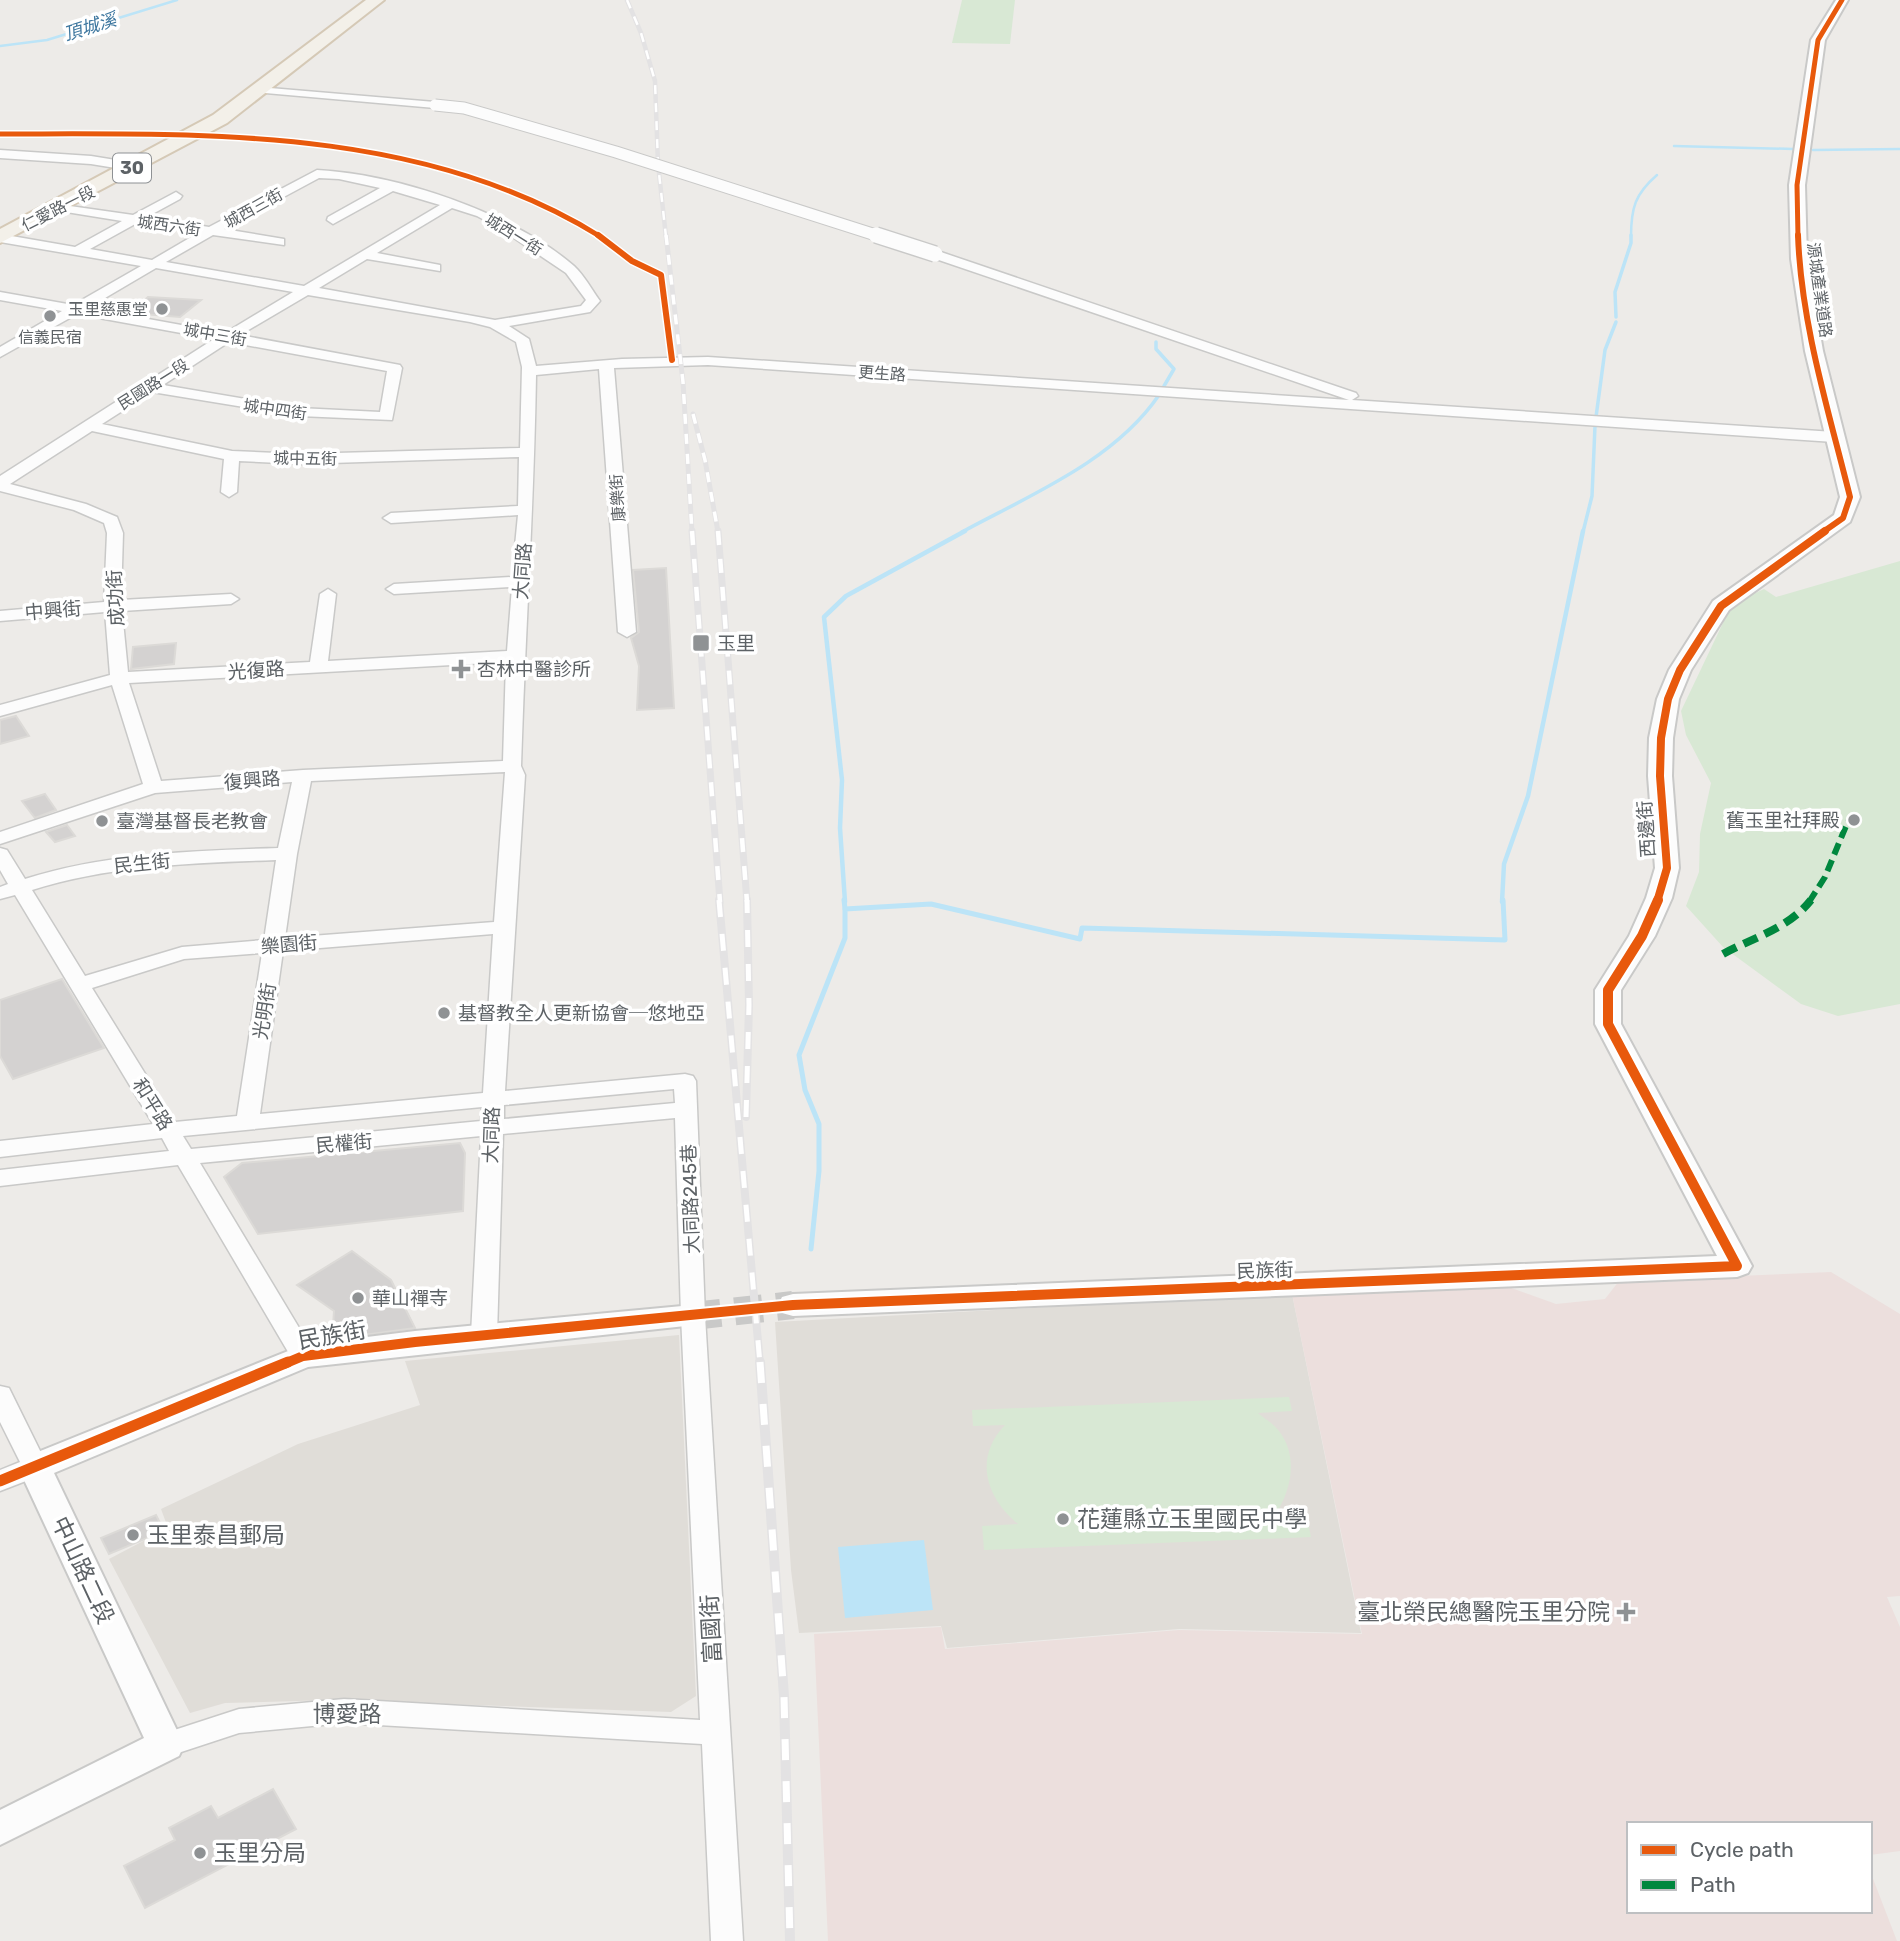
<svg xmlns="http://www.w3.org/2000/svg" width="1900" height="1941" font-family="Rubik,'Noto Sans TC',sans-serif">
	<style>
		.education { fill: #e0ddd8 }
		.medical { fill: #ecdfdd }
		.green { fill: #d8e8d4 }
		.water { fill: #bce4f7 }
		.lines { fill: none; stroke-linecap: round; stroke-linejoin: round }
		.stream-far3 { stroke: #bce4f7; stroke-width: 2.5 }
		.stream-far2 { stroke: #bce4f7; stroke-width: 3.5 }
		.stream-far1 { stroke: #bce4f7; stroke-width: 4.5 }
		.stream { stroke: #bce4f7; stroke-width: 5 }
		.building { fill: #d4d2d1; stroke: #dcdad7; stroke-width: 2 }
		.tertiary-tunnel { stroke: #c9c9c8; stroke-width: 28; stroke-dasharray: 28 14; stroke-linecap: butt }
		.minor-casing { stroke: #c9c9c8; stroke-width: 3 }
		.tertiary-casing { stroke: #c9c9c8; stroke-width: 4 }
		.primary-casing { stroke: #d5c9b6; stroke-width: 4 }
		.minor { fill: #fcfcfc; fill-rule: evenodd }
		.tertiary { fill: #fcfcfc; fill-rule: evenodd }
		.primary { fill: #f3f0e9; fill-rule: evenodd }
		.rail-far4-casing { stroke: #e3e2e3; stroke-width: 4.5 }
		.rail-far3-casing { stroke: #e3e2e3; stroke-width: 5 }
		.rail-far2-casing { stroke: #e3e2e3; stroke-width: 7 }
		.rail-far1-casing { stroke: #e3e2e3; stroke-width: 8 }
		.rail-casing { stroke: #e3e2e3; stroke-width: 10 }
		.rail-far4 { stroke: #fff; stroke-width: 2.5; stroke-dasharray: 9; stroke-linecap: butt }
		.rail-far3 { stroke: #fff; stroke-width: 3.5; stroke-dasharray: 10; stroke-linecap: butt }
		.rail-far2 { stroke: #fff; stroke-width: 4.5; stroke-dasharray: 14; stroke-linecap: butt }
		.rail-far1 { stroke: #fff; stroke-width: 5; stroke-dasharray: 17; stroke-linecap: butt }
		.rail { stroke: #fff; stroke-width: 7; stroke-dasharray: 21; stroke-linecap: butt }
		.minor-bridge-far1-casing { stroke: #c9c9c8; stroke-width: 13; stroke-linecap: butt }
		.minor-bridge-casing { stroke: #c9c9c8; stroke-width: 18; stroke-linecap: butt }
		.minor-bridge-far1 { stroke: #fcfcfc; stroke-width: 11 }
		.minor-bridge { stroke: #fcfcfc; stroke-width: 15 }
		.quiet-far1 { stroke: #00873e; stroke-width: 6; stroke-dasharray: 12 6; stroke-linecap: butt }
		.quiet { stroke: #00873e; stroke-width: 8; stroke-dasharray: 15 8; stroke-linecap: butt }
		.cycleway-far4-casing { stroke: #fff; stroke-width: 8 }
		.cycleway-far3-casing { stroke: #fff; stroke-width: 9 }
		.cycleway-far2-casing { stroke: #fff; stroke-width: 11 }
		.cycleway-far1-casing { stroke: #fff; stroke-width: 14 }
		.cycleway-casing { stroke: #fff; stroke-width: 16 }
		.cycleway-far4 { stroke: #e8590c; stroke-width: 5 }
		.cycleway-far3 { stroke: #e8590c; stroke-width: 6 }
		.cycleway-far2 { stroke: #e8590c; stroke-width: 8 }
		.cycleway-far1 { stroke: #e8590c; stroke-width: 10 }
		.cycleway { stroke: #e8590c; stroke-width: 11 }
		.poi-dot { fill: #8f9294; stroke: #fff; stroke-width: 2.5 }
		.labels { text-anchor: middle; stroke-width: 7; stroke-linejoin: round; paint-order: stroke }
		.far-street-label { font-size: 16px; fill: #5d6266; stroke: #fff }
		.far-poi-label { font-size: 16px; fill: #5d6266; stroke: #fff; text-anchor: end }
		.far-water-label { font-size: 18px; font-style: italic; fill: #3e779f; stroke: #fff }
		.shield { fill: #fff; stroke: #8e9194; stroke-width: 2 }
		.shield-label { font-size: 18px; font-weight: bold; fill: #5d6266 }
		.street-label { font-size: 19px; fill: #5d6266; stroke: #fff }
		.poi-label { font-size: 19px; fill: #5d6266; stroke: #fff; text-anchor: start }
		.near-street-label { font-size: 23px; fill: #5d6266; stroke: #fff }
		.near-poi-label { font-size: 23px; fill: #5d6266; stroke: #fff; text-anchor: start }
	</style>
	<rect width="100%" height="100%" fill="#edebe8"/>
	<g class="education">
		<path d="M1292,1294l69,339 -182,-4 -232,19 -6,-22 -142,7 -8,-63 -16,-248z"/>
		<path d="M679,1335l17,361 -25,16 -338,-12 -108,3 -35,10 -81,-154 59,-31 -7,-19 137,-65 122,-39 -15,-44z"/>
	</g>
	<path class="medical" d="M1831,1272l69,42v282l-13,1 13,30v224l-30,4v-31h-241v87h241v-40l27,70h-1069l-14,-307 127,-7 4,22 234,-19 183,4 -70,-340 211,-9 53,19 49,-5 14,-18z"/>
	<g class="green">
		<path d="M962,0h53l-5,44 -58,-1z"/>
		<path d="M1900,561v443l-62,12 -37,-12 -78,-57 -37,-41 13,-34 1,-38 11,-51 -25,-48 -5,-24 51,-107 32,-15 12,8z"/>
		<path d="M1289,1397l3,14 -34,2c7,6 16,11 21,18 20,26 12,60 -4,84l31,-1 5,23 -327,13 -2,-24 36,-2c-33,-27 -44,-67 -13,-99l-32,1 -1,-16z"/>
	</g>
	<path class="water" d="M924,1540l9,70 -88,8 -7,-71z"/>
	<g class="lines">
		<g class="stream-far3">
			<path d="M0,46l47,-6 130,-40"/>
			<path d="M1674,146l119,3"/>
			<path d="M1813,150l87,-1"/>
			<path d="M1631,237c0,-29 4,-43 26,-62"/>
		</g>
		<g class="stream-far2">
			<path d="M1616,317l-1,-25 16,-49v-8"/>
			<path d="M1156,342v7l18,20 -10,17"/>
			<path d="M1596,417l9,-67 11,-28"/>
			<path d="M962,532c68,-37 152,-71 197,-137"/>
			<path d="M1583,532l9,-36 3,-70"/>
		</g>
		<g class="stream-far1">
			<path d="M845,902l-5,-74 2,-48 -18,-163 22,-21 119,-65"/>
			<path d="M1502,902l2,-38 24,-68 55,-265"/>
		</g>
		<g class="stream">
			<path d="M844,900l1,9"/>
			<path d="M811,1249l8,-78v-47l-14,-34 -6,-35 46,-117v-29l86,-5 149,35 2,-11 423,12 -2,-40"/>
		</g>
	</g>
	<g class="building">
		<path d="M148,297l53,3 -21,17 -51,-4z"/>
		<path d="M666,568l8,140 -37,2 2,-44 -8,-28 8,-6 -6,-62z"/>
		<path d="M176,643l-2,21 -43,5 2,-22z"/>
		<path d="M16,716l13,20 -29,8v-24z"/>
		<path d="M45,794l11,16 -21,8 -13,-17z"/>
		<path d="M67,825l8,11 -20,6 -9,-10z"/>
		<path d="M62,979l42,69 -91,31 -13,-23v-56z"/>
		<path d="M460,1143l5,10 -2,58 -205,23 -34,-57 18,-14z"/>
		<path d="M352,1251l39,29 24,48 -66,9 -16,-11 1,-15 -37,-26z"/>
		<path d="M156,1515l8,16 -55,23 -8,-16z"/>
		<path d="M273,1789l23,40 -151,79 -21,-42 51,-26 -6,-12 42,-22 7,12z"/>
	</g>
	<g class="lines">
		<path class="tertiary-tunnel" d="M693,1316l100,-11"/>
		<defs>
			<g id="minor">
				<path d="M258,87l177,15 6,3 -6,3 -181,-16 -2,-2z"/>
				<path d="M0,150l91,6 43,7 6,4 -6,4 -43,-7 -91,-6z"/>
				<path d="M317,170c80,4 196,43 257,96 10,9 18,24 26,35l-10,11 -81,14 20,13 7,27 86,-7 86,-2 641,43 -419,-143v-6l5,-1 421,143 2,3 -6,4 482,32 8,5 -8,5 -1126,-77 -94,3 22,264 -9,5 -9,-5 -19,-263 -63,6c-2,132 -11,260 -15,391l4,9 -20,316 180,-17 8,2 3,5 9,235 38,625h-32l-9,-197 -358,-21 -105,10 -73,24 -10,-3 -5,-9 5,-9 83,-27 105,-10 356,21 -19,-404 -6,-198 -172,16 -6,201 -4,6 -9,3 -9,-3 -4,-6 10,-199 -281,27 116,193 -4,6 -9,3 -9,-3 -116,-197 -178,21v-16l169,-19 -7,-13 -162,19v-16l153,-17 -138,-229 -15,4v-12l8,-3 -8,-14v-22l7,2 18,29c82,-26 168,-28 253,-31l14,-66 -137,11 -155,51v-12l143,-48 -31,-99 -112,31v-11l110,-30 -5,-63 -105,9v-10l104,-9 3,-69 -3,-10 -30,-13 -74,-19v-15l214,-137 -137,-25 -77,43v-10l62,-36 -62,-11v-8l73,13 68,-39 -141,-24v-8l75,13 47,-26 -62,-10 -4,-1v-6l77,11 43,-23 6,4 -2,3 -33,18 62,10zM319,178l20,1 41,9 -52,29 -1,3 6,4 60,-33 47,14 -136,81 -138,-24 47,-27 71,10v-6l-60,-10zM452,208l25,8 22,12 67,45 20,27 -5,6 -86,14 -176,-32 48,-29 73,12v-6l-63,-12zM137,223l61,10 -46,27 -62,-11zM156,268l137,24 -68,41 -137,-25zM308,295l162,27 20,5 26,15 6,25 -2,81 -220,6 -68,-3 -130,-27 50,-32 147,24 93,4 10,-52 -2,-3 -160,-30zM229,342l158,29 -7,41 -81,-4 -136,-23zM92,431l132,28 -3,33 8,5 8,-5 2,-31 61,3 219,-7 -1,49 -127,7 -8,5 8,5 127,-8 -6,62 -118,7 -8,5 8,5 118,-7 -5,64 -179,10 8,-67 -8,-5 -8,5 -10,68 -182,10 -6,-61 109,-7 8,-5 -8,-5 -110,6 2,-67 -6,-16 -31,-13 -76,-20zM506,662l-3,99 -200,9 -142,11 -32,-98zM505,772l-11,150 -209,16 12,-84 14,-73zM276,860l-12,80 -82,7 -97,29 -53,-86c79,-25 162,-27 244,-30zM493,934l-10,159 -223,21 23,-163zM262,953l-25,163 -62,6 -83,-134 92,-29zM674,1089l1,14 -171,16v-14zM482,1107l-1,14 -290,28 -8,-13z"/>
				<path d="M0,1386l9,2 39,79 -4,7 -44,17v-21l20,-8 -20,-40z"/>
			</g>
			<g id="tertiary">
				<path d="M1836,0h12l-23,40 -20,145 2,74 16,92 37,146 -10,25 -121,88 -38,60 -12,29 -6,39 -1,38 7,92 -7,30 -17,38 -34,54v34l131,242 -4,7 -11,4 -944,39 -11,-3 -4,-8 4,-8 11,-3 924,-38 -122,-232v-34l34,-54 17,-38 9,-30 -7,-92 1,-38 8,-39 12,-29 44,-69 121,-86 6,-18 -35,-146 -14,-92 -2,-74 22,-145z"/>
				<path d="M693,1305l11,3 4,8 -4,8 -396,43 -254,106 130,272 -5,11 -179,89v-35l144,-72 -126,-271 5,-9 280,-113 112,-14z"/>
			</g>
			<path id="primary" d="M366,0h18l-157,123 -227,120v-14l213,-114z"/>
		</defs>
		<use href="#minor" class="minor-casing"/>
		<use href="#tertiary" class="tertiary-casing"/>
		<use href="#primary" class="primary-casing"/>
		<use href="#minor" class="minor"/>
		<use href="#tertiary" class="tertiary"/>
		<use href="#primary" class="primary"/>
		<defs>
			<path id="rail-far4" d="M627,0l14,33 14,48 3,83 8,73"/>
			<g id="rail-far3">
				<path d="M666,235l17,147 9,150"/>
				<path d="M693,414l12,46 13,72"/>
			</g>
			<g id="rail-far2">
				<path d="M692,531l28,371"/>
				<path d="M718,531l29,371"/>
			</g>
			<g id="rail-far1">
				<path d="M719,900l41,464"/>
				<path d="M746,1117l3,-112 -2,-105"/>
			</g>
			<path id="rail" d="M760,1362l24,334 6,245"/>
		</defs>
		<use href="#rail-far4" class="rail-far4-casing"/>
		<use href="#rail-far3" class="rail-far3-casing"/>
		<use href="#rail-far2" class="rail-far2-casing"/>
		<use href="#rail-far1" class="rail-far1-casing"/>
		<use href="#rail" class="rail-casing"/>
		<use href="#rail-far4" class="rail-far4"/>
		<use href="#rail-far3" class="rail-far3"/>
		<use href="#rail-far2" class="rail-far2"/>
		<use href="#rail-far1" class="rail-far1"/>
		<use href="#rail" class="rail"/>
		<defs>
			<path id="minor-bridge-far1" d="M435,105l29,3 152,44 266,85"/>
			<path id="minor-bridge" d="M876,235l59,19"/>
		</defs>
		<use href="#minor-bridge-far1" class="minor-bridge-far1-casing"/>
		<use href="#minor-bridge" class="minor-bridge-casing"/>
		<use href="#minor-bridge-far1" class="minor-bridge-far1"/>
		<use href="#minor-bridge" class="minor-bridge"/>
		<path class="quiet-far1" d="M1809,902l16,-25 23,-56"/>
		<path class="quiet" d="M1723,954c31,-17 65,-25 88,-54"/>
		<defs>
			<g id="cycleway-far4">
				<path d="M0,134c202,0 422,-9 601,103"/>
				<path d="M1798,237l-1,-52 21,-145 24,-40"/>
			</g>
			<g id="cycleway-far3">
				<path d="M598,235l34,26 29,14 11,85"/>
				<path d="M1798,235c3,89 31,177 52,262l-7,21 -20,14"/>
			</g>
			<path id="cycleway-far2" d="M1657,902l10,-34 -7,-92 1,-38 7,-39 12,-29 41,-64 104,-75"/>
			<path id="cycleway-far1" d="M284,1364l19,-8 112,-14 378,-37 944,-39 -129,-242v-34l34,-54 16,-36"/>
			<path id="cycleway" d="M0,1481l288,-119"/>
		</defs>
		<use href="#cycleway-far4" class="cycleway-far4-casing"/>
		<use href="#cycleway-far3" class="cycleway-far3-casing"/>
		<use href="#cycleway-far2" class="cycleway-far2-casing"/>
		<use href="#cycleway-far1" class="cycleway-far1-casing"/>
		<use href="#cycleway" class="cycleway-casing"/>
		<use href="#cycleway-far4" class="cycleway-far4"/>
		<use href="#cycleway-far3" class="cycleway-far3"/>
		<use href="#cycleway-far2" class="cycleway-far2"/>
		<use href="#cycleway-far1" class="cycleway-far1"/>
		<use href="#cycleway" class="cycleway"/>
	</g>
	<g class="poi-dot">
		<circle cx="162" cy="309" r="7"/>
		<circle cx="50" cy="316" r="7"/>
		<rect x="692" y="634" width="18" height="18" rx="3.5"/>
		<path d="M457.5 658.5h7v7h7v7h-7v7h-7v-7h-7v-7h7z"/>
		<circle cx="1854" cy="820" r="7"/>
		<circle cx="102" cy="821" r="7"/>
		<circle cx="444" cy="1013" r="7"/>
		<circle cx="358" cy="1298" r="7"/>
		<circle cx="1063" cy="1519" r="7"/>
		<circle cx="133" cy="1535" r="7"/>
		<path d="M1622.5 1601.5h7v7h7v7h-7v7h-7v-7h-7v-7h7z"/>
		<circle cx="200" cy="1853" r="7"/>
	</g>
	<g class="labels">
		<g class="far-street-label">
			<text transform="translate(58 208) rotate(-27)" y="6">仁愛路一段</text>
			<text transform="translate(253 208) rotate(-29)" y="6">城西三街</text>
			<text transform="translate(169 225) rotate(8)" y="6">城西六街</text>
			<text transform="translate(514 234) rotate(32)" y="6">城西一街</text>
			<text transform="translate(1820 290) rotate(82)" y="6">源城產業道路</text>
			<text transform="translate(215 334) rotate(10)" y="6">城中三街</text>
			<text transform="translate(882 373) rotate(4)" y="6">更生路</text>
			<text transform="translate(153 384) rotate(-32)" y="6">民國路一段</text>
			<text transform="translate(275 409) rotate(8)" y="6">城中四街</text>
			<text transform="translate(305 458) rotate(1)" y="6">城中五街</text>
			<text transform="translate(617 498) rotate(-94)" y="6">康樂街</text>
		</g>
		<g class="far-poi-label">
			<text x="148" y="315">玉里慈惠堂</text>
			<text x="50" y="343" text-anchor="middle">信義民宿</text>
		</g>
		<g class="far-water-label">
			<text transform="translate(90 27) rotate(-17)" y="6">頂城溪</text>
		</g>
		<rect class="shield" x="113" y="153.5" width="38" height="29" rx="5"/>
		<g class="shield-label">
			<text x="132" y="174">30</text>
		</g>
		<g class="street-label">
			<text transform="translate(522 571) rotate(-86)" y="7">大同路</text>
			<text transform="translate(115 598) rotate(-93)" y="7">成功街</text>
			<text transform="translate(53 610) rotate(-5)" y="7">中興街</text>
			<text transform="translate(256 670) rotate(-4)" y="7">光復路</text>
			<text transform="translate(252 780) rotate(-5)" y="7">復興路</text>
			<text transform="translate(1646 829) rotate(-94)" y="7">西邊街</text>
			<text transform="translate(142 863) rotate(-6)" y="7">民生街</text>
			<text transform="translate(289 944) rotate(-5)" y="7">樂園街</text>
			<text transform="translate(264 1011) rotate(-81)" y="7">光明街</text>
			<text transform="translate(153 1104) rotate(58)" y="7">和平路</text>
			<text transform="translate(491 1135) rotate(-88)" y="7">大同路</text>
			<text transform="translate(344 1143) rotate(-5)" y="7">民權街</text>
			<text transform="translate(690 1199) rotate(-92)" y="7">大同路245巷</text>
			<text transform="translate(1265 1270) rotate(-2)" y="7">民族街</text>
		</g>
		<g class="poi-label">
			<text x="717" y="650">玉里</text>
			<text x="477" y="676">杏林中醫診所</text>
			<text x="1840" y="827" text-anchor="end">舊玉里社拜殿</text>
			<text x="116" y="828">臺灣基督長老教會</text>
			<text x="458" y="1020">基督教全人更新協會─悠地亞</text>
			<text x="372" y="1305">華山禪寺</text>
		</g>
		<g class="near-street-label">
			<text transform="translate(332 1335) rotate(-10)" y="8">民族街</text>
			<text transform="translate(83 1570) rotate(65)" y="8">中山路二段</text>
			<text transform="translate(711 1629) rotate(-93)" y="8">富國街</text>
			<text x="347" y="1722">博愛路</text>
		</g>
		<g class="near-poi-label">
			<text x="1077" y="1527">花蓮縣立玉里國民中學</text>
			<text x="147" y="1543">玉里泰昌郵局</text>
			<text x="1610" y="1620" text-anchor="end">臺北榮民總醫院玉里分院</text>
			<text x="214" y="1861">玉里分局</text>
		</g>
	</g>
	<rect x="1627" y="1822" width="245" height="91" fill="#ffffff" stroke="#bec0c2" stroke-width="2"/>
	<rect x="1641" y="1845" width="35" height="10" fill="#e8590c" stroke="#bec0c2" stroke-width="2"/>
	<text x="1690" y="1857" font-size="21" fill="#5d6266">Cycle path</text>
	<rect x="1641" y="1880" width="35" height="10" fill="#00873e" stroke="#bec0c2" stroke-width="2"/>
	<text x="1690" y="1892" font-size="21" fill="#5d6266">Path</text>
</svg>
